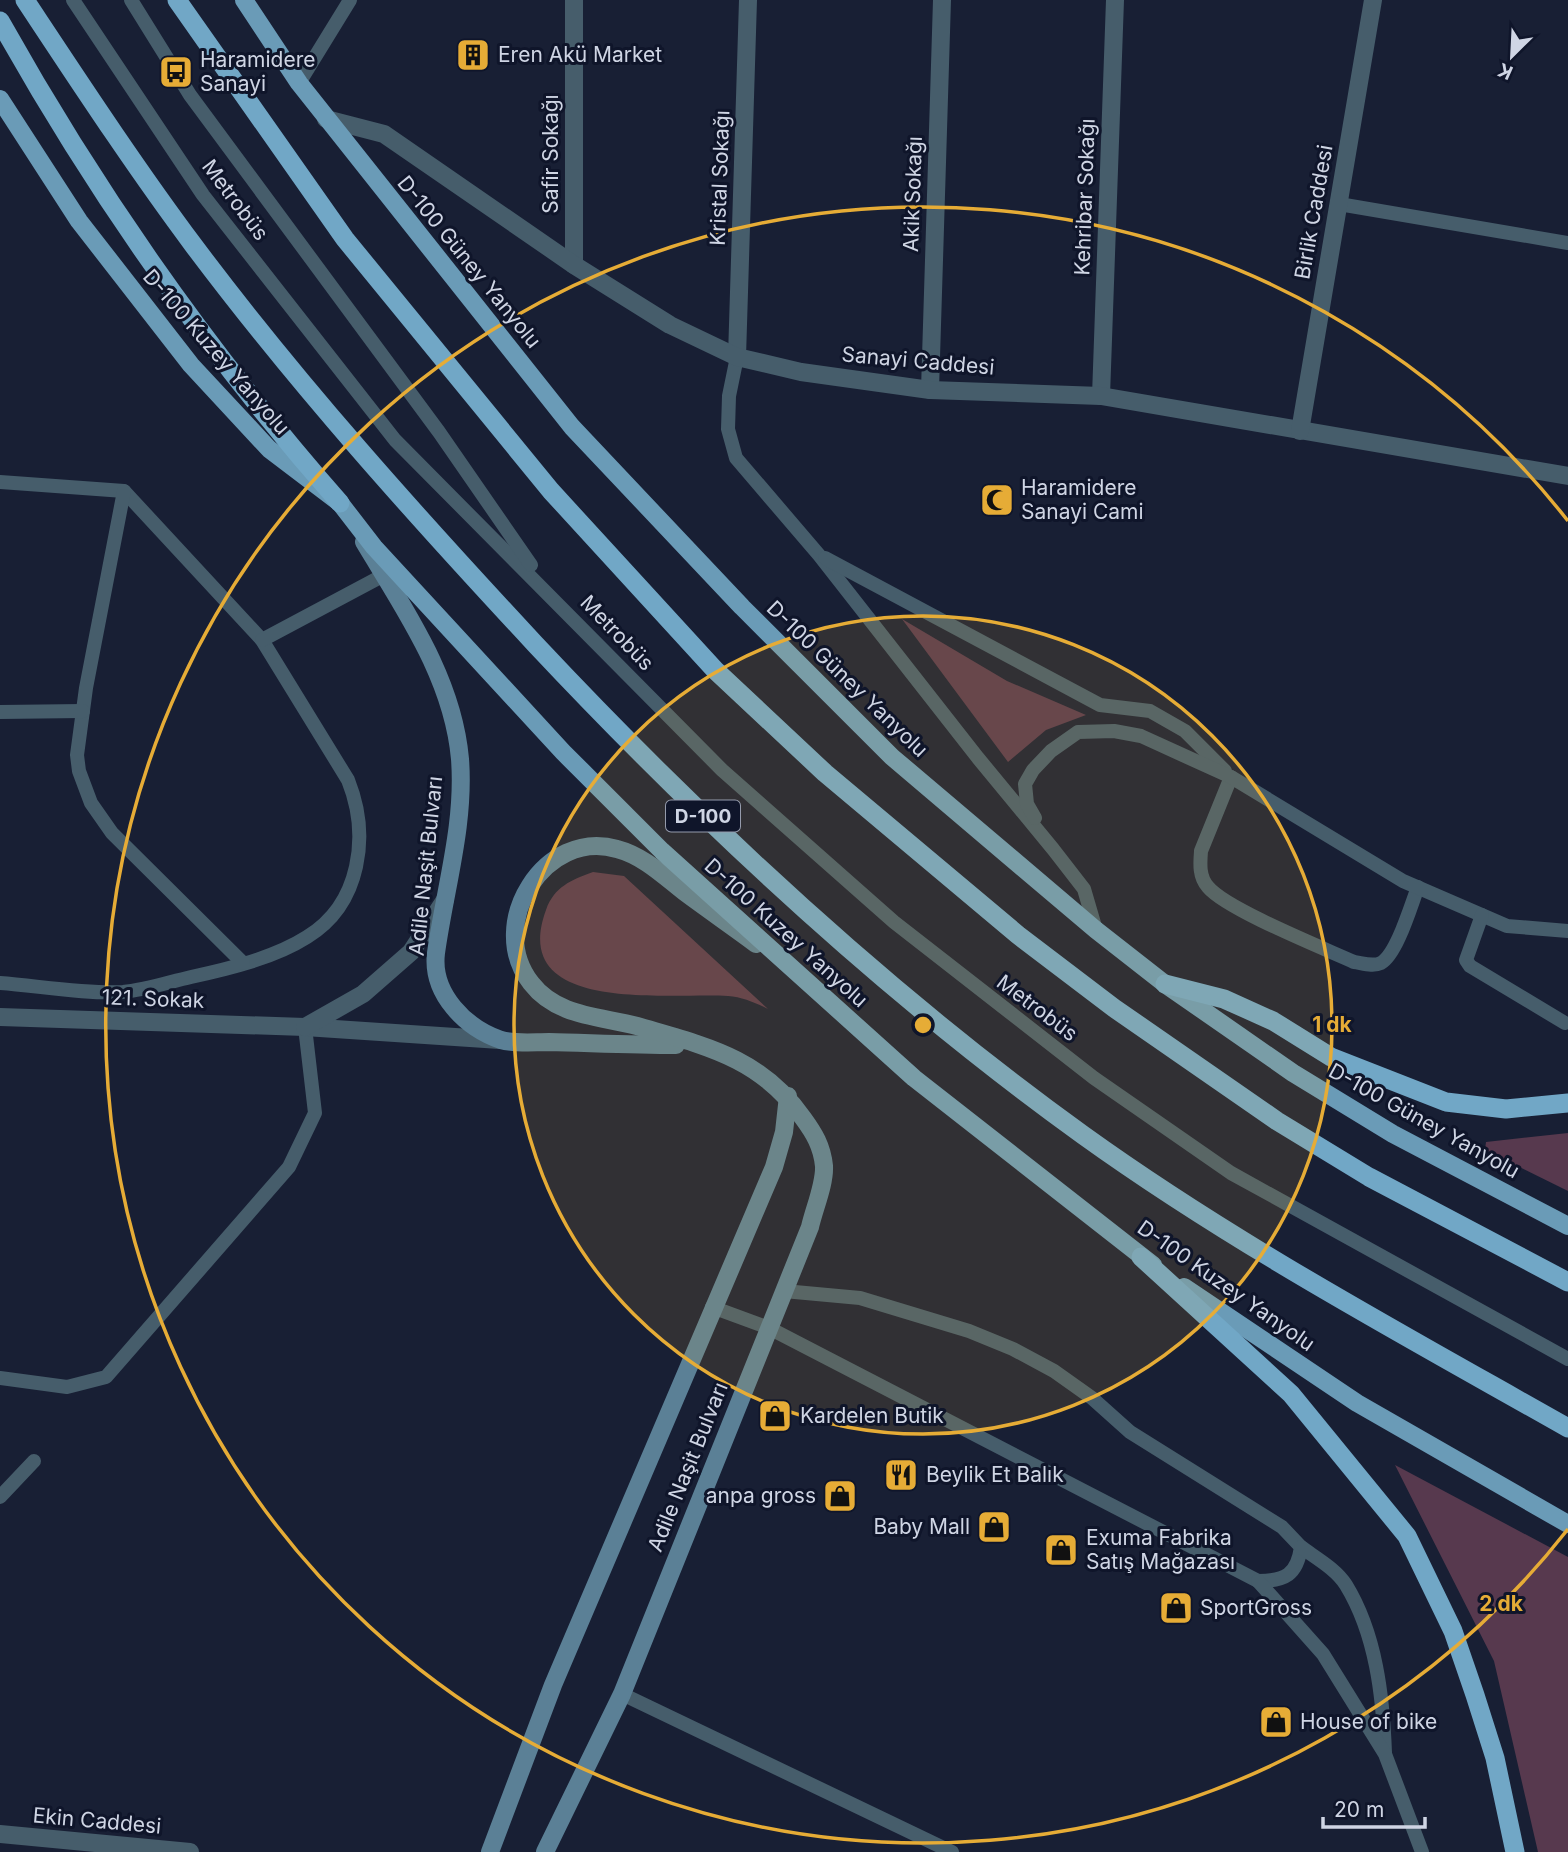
<svg xmlns="http://www.w3.org/2000/svg" width="1568" height="1852" font-family="Inter,sans-serif">
	<style>
		.green { fill: #57394e }
		.lines { fill: none; stroke-linecap: round; stroke-linejoin: round }
		.service { stroke: #465d6b; stroke-width: 14 }
		.minor { stroke: #465d6b; stroke-width: 18 }
		.tertiary { stroke: #465d6b; stroke-width: 18 }
		.secondary { stroke: #5b8096; stroke-width: 18 }
		.primary { stroke: #6a9bb7; stroke-width: 18 }
		.trunk { stroke: #71a7c6; stroke-width: 19 }
		.ring { fill: none; stroke: #e6ac36; stroke-width: 3.5 }
		.labels { text-anchor: middle; stroke-width: 6; stroke-linejoin: round; paint-order: stroke }
		.shield { fill: #0f152a; stroke: #959bac; stroke-width: 2 }
		.shield-label { font-size: 19px; font-weight: bold; fill: #cfd5e4 }
		.poi-label { font-size: 21px; fill: #cfd5e4; stroke: #0f152a; text-anchor: start }
		.street-label { font-size: 21px; fill: #cfd5e4; stroke: #0f152a }
		.centre { fill: #e6ac36; stroke: #0f152a; stroke-width: 3.5 }
		.ring-label { font-size: 21px; text-anchor: middle; font-weight: bold; fill: #e6ac36; stroke: #0f152a; stroke-width: 6; stroke-linejoin: round; paint-order: stroke }
	</style>
	<rect width="100%" height="100%" fill="#181f34"/>
	<g class="green">
		<path d="M902,619l105,62 79,34 -40,15 -38,32z"/>
		<path d="M593,872l31,4 144,133c-12,-6 -26,-12 -40,-13 -56,-4 -221,20 -182,-86 8,-23 25,-30 47,-38z"/>
		<path d="M1568,1133v58l-83,-41 1,-8z"/>
		<path d="M1395,1465l173,92v295h-30l-44,-191z"/>
	</g>
	<g class="lines">
		<g class="service">
			<path d="M73,0l130,195 192,245 327,330 172,152 200,156 137,95 337,186"/>
			<path d="M131,0l59,95 249,337 92,133"/>
			<path d="M299,83l51,-83"/>
			<path d="M1339,204l229,39"/>
			<path d="M737,357l-8,39 -1,33 8,29 83,97 159,203 75,91 31,40 12,41"/>
			<path d="M0,482l124,9 138,149 86,140c22,55 13,124 -41,157 -33,21 -79,32 -116,40 -22,5 -46,13 -68,15 -38,2 -84,-6 -123,-9"/>
			<path d="M124,491l-38,197 -9,67 2,16 12,32 21,30 131,130"/>
			<path d="M825,558l275,147 50,6 35,20 40,40"/>
			<path d="M262,640l122,-65"/>
			<path d="M0,712l83,-1"/>
			<path d="M1231,777l-30,74c-1,13 -2,26 7,36 18,22 115,61 146,75 8,1 19,5 27,1 16,-9 30,-58 37,-76"/>
			<path d="M1035,818l-8,-14 -2,-20 8,-14 18,-19 27,-19 36,-1 27,5 90,41 172,104 104,45 61,5"/>
			<path d="M1482,915l-16,45 4,6 95,57"/>
			<path d="M712,1307l57,21 489,253c27,0 39,-6 43,-34l-19,-20 -152,-95 -38,-34 -38,-27 -41,-22 -44,-18 -109,-33 -76,-7"/>
			<path d="M0,1378l67,9 39,-10 183,-210 26,-54 -10,-86"/>
			<path d="M0,1497l34,-36"/>
			<path d="M1301,1547c15,11 35,22 45,38 30,49 37,111 39,168"/>
			<path d="M1258,1581l65,73 62,100 37,98"/>
			<path d="M622,1694l330,158"/>
		</g>
		<g class="minor">
			<path d="M574,265v-265"/>
			<path d="M737,357l11,-357"/>
			<path d="M930,390l12,-390"/>
			<path d="M1101,396l14,-396"/>
			<path d="M0,1017l305,10 195,13"/>
			<path d="M305,1027l58,-33 48,-42 34,-52"/>
		</g>
		<g class="tertiary">
			<path d="M326,119l58,15 190,131 96,60 67,32 64,15 129,18 171,6 467,80"/>
			<path d="M1300,431l73,-431"/>
			<path d="M0,1834l190,18"/>
		</g>
		<g class="secondary">
			<path d="M364,542c40,67 89,136 96,217 5,66 -15,129 -24,194 -5,41 30,75 65,87 14,4 33,2 48,2 42,1 85,3 127,3"/>
			<path d="M490,1852l63,-167 221,-518 10,-35 4,-36"/>
			<path d="M545,1852l77,-158 188,-467c4,-18 15,-43 14,-61 -2,-20 -10,-33 -21,-48 -43,-61 -98,-72 -166,-92 -37,-10 -80,-9 -106,-43 -46,-59 14,-155 86,-134 27,7 48,28 70,45 23,17 46,33 69,50"/>
		</g>
		<g class="primary">
			<path d="M244,0l55,83 273,344 170,180 150,150 204,173 69,54 128,89 100,61 175,92"/>
			<path d="M0,99l79,122 112,144 78,84 71,54 34,44 189,205 99,99 252,227 239,187"/>
			<path d="M1184,1287l173,116 211,121"/>
		</g>
		<g class="trunk">
			<path d="M25,0c55,83 110,167 169,246 105,140 222,270 341,398 168,179 348,347 548,491 153,110 321,200 485,293"/>
			<path d="M177,0l168,239 206,252 164,179 110,103 193,162 96,73 163,113 92,56 199,105"/>
			<path d="M0,21c96,172 210,334 340,482"/>
			<path d="M1165,984l59,15 49,22 58,36 115,45 60,7 62,-6"/>
			<path d="M1141,1257l150,137 116,142 46,95 22,64 20,63 20,94"/>
		</g>
	</g>
	<circle cx="923" cy="1025" r="409" fill="#e6ac36" fill-opacity=".12"/>
	<g class="ring">
		<circle cx="923" cy="1025" r="409"/>
		<path d="M1568 1529A818 818 0 1 1 1568 521"/>
	</g>
	<defs>
		<symbol id="building-square" viewBox="-11 -11 22 22"><rect x="-9" y="-9" width="18" height="18" rx="4" fill="#e6ac36" stroke="#0f152a"/><path d="M-4-6H4V6H1V3H-1V6H-4ZM-2.5-4.3h1.7v1.8h-1.7ZM.8-4.3h1.7v1.8H.8ZM-2.5-1h1.7V.8h-1.7ZM.8-1h1.7V.8H.8Z" fill="#111"/></symbol>
		<symbol id="bus-square" viewBox="-11 -11 22 22"><rect x="-9" y="-9" width="18" height="18" rx="4" fill="#e6ac36" stroke="#0f152a"/><path d="M-5-6H5V4H4V6H2V4H-2V6H-4V4H-5ZM-3.5-4V0h7V-4ZM-3.5 1.2v1.5H-2V1.2ZM2 1.2v1.5H3.5V1.2Z" fill="#111"/></symbol>
		<symbol id="mosque-square" viewBox="-11 -11 22 22"><rect x="-9" y="-9" width="18" height="18" rx="4" fill="#e6ac36" stroke="#0f152a"/><path d="M3.5-4.9A6 6 0 1 0 3.5 4.9A5 5 0 1 1 3.5-4.9Z" fill="#111"/></symbol>
		<symbol id="shop-square" viewBox="-11 -11 22 22"><rect x="-9" y="-9" width="18" height="18" rx="4" fill="#e6ac36" stroke="#0f152a"/><path d="M-5-2.5h2.3a2.7 3.5 0 0 1 5.4 0H5L5.5 6h-11ZM-1.5-2.5h3a1.5 2.3 0 0 0-3 0Z" fill="#111"/></symbol>
		<symbol id="restaurant-square" viewBox="-11 -11 22 22"><rect x="-9" y="-9" width="18" height="18" rx="4" fill="#e6ac36" stroke="#0f152a"/><path d="M-5-6h1v4h1v-4h1v4h1v-4h1v5L-1.5 .5V6h-2V.5L-5-1ZM5-6V6H3V1.5H1.5Q1.5-4 5-6Z" fill="#111"/></symbol>
	</defs>
	<g fill-rule="evenodd">
		<use href="#building-square" x="454" y="36" width="38" height="38"/>
		<use href="#bus-square" x="157" y="53" width="38" height="38"/>
		<use href="#mosque-square" x="978" y="481" width="38" height="38"/>
		<use href="#shop-square" x="756" y="1397" width="38" height="38"/>
		<use href="#restaurant-square" x="882" y="1456" width="38" height="38"/>
		<use href="#shop-square" x="821" y="1477" width="38" height="38"/>
		<use href="#shop-square" x="975" y="1508" width="38" height="38"/>
		<use href="#shop-square" x="1042" y="1531" width="38" height="38"/>
		<use href="#shop-square" x="1157" y="1589" width="38" height="38"/>
		<use href="#shop-square" x="1257" y="1703" width="38" height="38"/>
	</g>
	<g class="labels">
		<rect class="shield" x="666" y="800.5" width="74" height="31" rx="5"/>
		<g class="shield-label">
			<text x="703" y="823">D-100</text>
		</g>
		<g class="poi-label">
			<text x="498" y="62">Eren Akü Market</text>
			<text x="200" y="67">Haramidere<tspan x="200" dy="24">Sanayi</tspan></text>
			<text x="1021" y="495">Haramidere<tspan x="1021" dy="24">Sanayi Cami</tspan></text>
			<text x="800" y="1423">Kardelen Butik</text>
			<text x="926" y="1482">Beylik Et Balık</text>
			<text x="816" y="1503" text-anchor="end">anpa gross</text>
			<text x="970" y="1534" text-anchor="end">Baby Mall</text>
			<text x="1086" y="1545">Exuma Fabrika<tspan x="1086" dy="24">Satış Mağazası</tspan></text>
			<text x="1200" y="1615">SportGross</text>
			<text x="1300" y="1729">House of bike</text>
		</g>
		<g class="street-label">
			<text transform="translate(551 154) rotate(-90)" y="7">Safir Sokağı</text>
			<text transform="translate(720 178) rotate(-88)" y="7">Kristal Sokağı</text>
			<text transform="translate(913 194) rotate(-88)" y="7">Akik Sokağı</text>
			<text transform="translate(1085 197) rotate(-88)" y="7">Kehribar Sokağı</text>
			<text transform="translate(235 200) rotate(53)" y="7">Metrobüs</text>
			<text transform="translate(1314 212) rotate(-80)" y="7">Birlik Caddesi</text>
			<text transform="translate(469 262) rotate(51)" y="7">D-100 Güney Yanyolu</text>
			<text transform="translate(216 352) rotate(49)" y="7">D-100 Kuzey Yanyolu</text>
			<text transform="translate(918 361) rotate(5)" y="7">Sanayi Caddesi</text>
			<text transform="translate(617 633) rotate(46)" y="7">Metrobüs</text>
			<text transform="translate(847 679) rotate(44)" y="7">D-100 Güney Yanyolu</text>
			<text transform="translate(426 866) rotate(-84)" y="7">Adile Naşit Bulvarı</text>
			<text transform="translate(786 933) rotate(42)" y="7">D-100 Kuzey Yanyolu</text>
			<text transform="translate(153 999) rotate(2)" y="7">121. Sokak</text>
			<text transform="translate(1037 1008) rotate(37)" y="7">Metrobüs</text>
			<text transform="translate(1424 1121) rotate(29)" y="7">D-100 Güney Yanyolu</text>
			<text transform="translate(1226 1286) rotate(35)" y="7">D-100 Kuzey Yanyolu</text>
			<text transform="translate(688 1467) rotate(-68)" y="7">Adile Naşit Bulvarı</text>
			<text transform="translate(97 1821) rotate(5)" y="7">Ekin Caddesi</text>
		</g>
	</g>
	<circle cx="923" cy="1025" r="10" class="centre"/>
	<g class="ring-label">
		<text x="1332" y="1032">1 dk</text>
		<text x="1501" y="1611">2 dk</text>
	</g>
	<g transform="translate(1512 56) rotate(204)" stroke="#0f152a" stroke-width="5" paint-order="stroke">
	<path d="M0-5L12 26L0 18L-12 26Z" fill="#cfd5e4"/>
	<text y="-10" font-size="19" font-weight="bold" text-anchor="middle" fill="#cfd5e4">K</text>
	</g>
	<path d="M1323 1817v10h102v-10" fill="none" stroke="#cfd5e4" stroke-width="3.5"/>
	<text x="1334" y="1817" font-size="21" fill="#cfd5e4" stroke="#0f152a" stroke-width="5" paint-order="stroke">20 m</text>
</svg>
